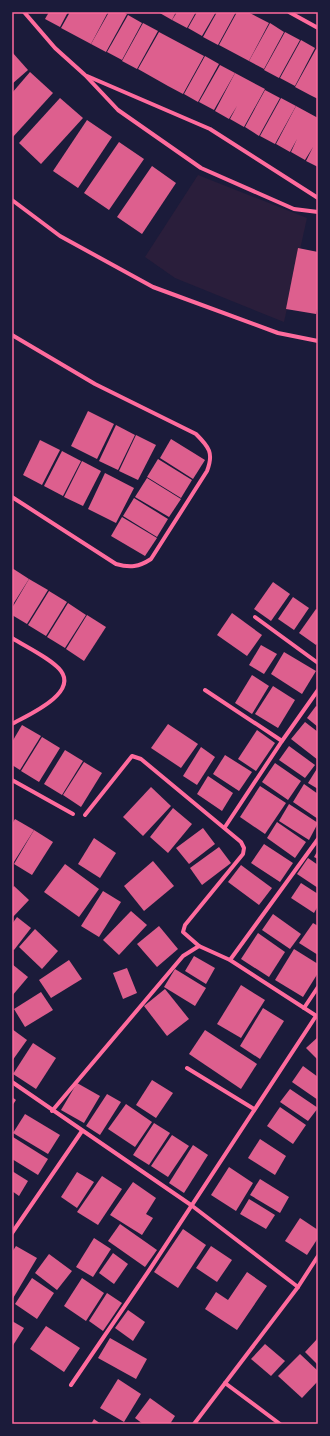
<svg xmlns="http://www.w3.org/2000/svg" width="330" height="1436" font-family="'PT Sans Narrow',sans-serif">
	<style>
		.green { fill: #2a1e3b }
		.building { fill: #dd5f8e }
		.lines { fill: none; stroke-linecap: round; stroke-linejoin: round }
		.minor { stroke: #ff6b9d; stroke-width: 4 }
		.neatline { fill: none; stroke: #ff6b9d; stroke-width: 1.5 }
	</style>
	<rect width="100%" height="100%" fill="#1b1b3a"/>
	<path class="green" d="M198,175l109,43 -23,104 -109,-44 -30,-21z"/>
	<g class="building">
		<path d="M49,12h19l-8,15 -15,-8z"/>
		<path d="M70,12h38l-17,32 -15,-8 6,-12 -6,12 -15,-8z"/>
		<path d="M109,12h13l5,2 -21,38 -15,-8z"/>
		<path d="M158,12h18l-4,8z"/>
		<path d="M177,12h19l-9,16 -15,-8z"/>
		<path d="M197,12h19l-14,24 -14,-8z"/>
		<path d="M217,12h19l-18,33 -15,-8z"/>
		<path d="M237,12h11l21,11 -20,38 -30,-16z"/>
		<path d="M128,15l14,8 -20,37 -15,-8z"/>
		<path d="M143,23l15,8 -21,38 -15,-8z"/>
		<path d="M270,23l14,9 -20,37 -15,-8z"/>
		<path d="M159,32l45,24 -21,38 -15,-8 8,-14 -8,14 -30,-17z"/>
		<path d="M285,32l15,8 -21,38 -15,-8z"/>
		<path d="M301,40l14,8 -20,38 -15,-8z"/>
		<path d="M316,49l2,1v49l-8,-4 7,-14 -7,14 -15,-8z"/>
		<path d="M12,52l16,18 -16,14z"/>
		<path d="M205,56l14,8 -21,38 -14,-8z"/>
		<path d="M220,65l15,8 -21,37 -15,-8z"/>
		<path d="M30,72l23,21 -41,45v-45z"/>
		<path d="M235,73l30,16 -21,38 -14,-8 7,-13 -8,13 -14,-8z"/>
		<path d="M265,90l15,8 -21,38 -14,-9z"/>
		<path d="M60,98l23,20 -42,46 -22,-21z"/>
		<path d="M281,98l15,8 -21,38 -15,-8z"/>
		<path d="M296,106l22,12v49l-12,-6 7,-14 -8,13 -14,-8 6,-13 -7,13 -14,-8z"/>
		<path d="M87,120l25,17 -34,51 -25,-17z"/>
		<path d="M119,142l25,17 -35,51 -25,-17z"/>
		<path d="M152,166l24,17 -34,51 -25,-17z"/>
		<path d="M298,248l20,4v52l-2,10 -30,-5z"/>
		<path d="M88,411l26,13 -17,35 -26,-13z"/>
		<path d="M116,425l19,10 -17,35 -19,-9z"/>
		<path d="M136,435l20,10 -18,35 -19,-9z"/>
		<path d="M171,439l34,21 -12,19 -33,-21z"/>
		<path d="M40,440l20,10 -18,35 -19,-10z"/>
		<path d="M62,451l19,10 -18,35 -19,-10z"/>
		<path d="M158,459l34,21 -11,18 -34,-21z"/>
		<path d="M82,461l19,10 -18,35 -19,-9z"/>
		<path d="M105,473l29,15 -18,35 -28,-14z"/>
		<path d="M147,478l34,21 -12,18 -34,-20z"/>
		<path d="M134,498l34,21 -11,18 -34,-21z"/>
		<path d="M122,517l35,21 -12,18 -34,-20z"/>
		<path d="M12,568l17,11 -17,27z"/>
		<path d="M29,579l19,11 -21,34 -15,-9v-7z"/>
		<path d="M273,582l17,12 -19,27 -17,-12z"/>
		<path d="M49,591l18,11 -21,34 -18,-11z"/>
		<path d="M293,597l16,11 -15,22 -16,-11z"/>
		<path d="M68,603l18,12 -21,33 -18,-11z"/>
		<path d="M316,609l2,1v32l-2,3 -17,-12z"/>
		<path d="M232,613l30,22 -15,21 -30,-21z"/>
		<path d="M87,615l19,12 -22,34 -18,-12z"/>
		<path d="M261,645l16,9 -13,20 -15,-9z"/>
		<path d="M284,652l32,19 -14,23 -31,-20z"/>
		<path d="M252,675l17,11 -17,28 -17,-11z"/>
		<path d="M273,686l22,14 -17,28 -23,-14z"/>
		<path d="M316,706l2,1v20l-11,-9z"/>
		<path d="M305,722l13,10v28l-27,-21z"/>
		<path d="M168,724l30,20 -17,24 -30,-20z"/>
		<path d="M22,725l19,11 -21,34 -8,-5v-23z"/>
		<path d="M257,730l18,13 -19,28 -18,-12z"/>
		<path d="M42,737l18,11 -21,34 -18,-11z"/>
		<path d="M289,746l26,19 -10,13 -26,-18z"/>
		<path d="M201,747l14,10 -18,28 -14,-9z"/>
		<path d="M65,750l18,11 -21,34 -18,-11z"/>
		<path d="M225,755l27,17 -13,19 -26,-17z"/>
		<path d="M84,762l18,11 -21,34 -18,-12z"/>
		<path d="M275,763l26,18 -13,19 -26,-18z"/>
		<path d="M318,767v22l-10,-6z"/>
		<path d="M208,776l25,17 -11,18 -25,-17z"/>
		<path d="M304,784l14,10v25l-25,-17z"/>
		<path d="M260,786l26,17 -21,31 -25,-17z"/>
		<path d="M151,787l20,19 -28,30 -20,-19z"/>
		<path d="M289,804l29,19 -9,17 -30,-19z"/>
		<path d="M173,808l19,16 -24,29 -18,-16z"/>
		<path d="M15,819l19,11 -22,35v-41z"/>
		<path d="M277,822l29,20 -11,16 -28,-20z"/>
		<path d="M203,828l12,16 -26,20 -13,-16z"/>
		<path d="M34,830l19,12 -21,33 -18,-11z"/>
		<path d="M94,838l22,15 -16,25 -22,-14z"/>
		<path d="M264,844l29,19 -13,19 -29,-19z"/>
		<path d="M219,847l12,16 -29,22 -12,-17z"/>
		<path d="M318,850v9l-4,-2z"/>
		<path d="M308,858l10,7v23l-21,-14z"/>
		<path d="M153,861l21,25 -30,25 -20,-25z"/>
		<path d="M65,864l34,25 -20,28 -35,-25z"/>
		<path d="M241,865l31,23 -13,17 -31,-23z"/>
		<path d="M301,883l17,11v12l-4,7 -23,-15z"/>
		<path d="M14,886l15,14 -17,18v-29z"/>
		<path d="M103,891l18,11 -22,35 -18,-11z"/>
		<path d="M131,911l16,14 -28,30 -16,-15z"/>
		<path d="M273,914l28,20 -11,15 -28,-19z"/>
		<path d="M17,917l14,11 -17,22 -2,-1v-25z"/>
		<path d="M313,923l5,3v29l-19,-12z"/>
		<path d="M159,926l19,23 -21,18 -20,-23z"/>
		<path d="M35,929l23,22 -16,18 -23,-22z"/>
		<path d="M258,933l27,19 -16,25 -28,-18z"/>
		<path d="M294,949l24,15v9l-15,24 -28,-17z"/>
		<path d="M194,956l21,12 -9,16 -21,-13z"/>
		<path d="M69,960l13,19 -31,19 -12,-18z"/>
		<path d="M12,964l16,13 -16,19z"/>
		<path d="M127,968l10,25 -14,6 -10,-26z"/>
		<path d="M175,969l31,19 -11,18 -31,-19z"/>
		<path d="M241,985l24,15 -24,38 -24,-14z"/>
		<path d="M165,989l24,30 -22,17 -23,-30z"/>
		<path d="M41,992l12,18 -28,17 -11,-18z"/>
		<path d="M263,1008l21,13 -24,38 -20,-13z"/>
		<path d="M12,1029l15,11 -15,21z"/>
		<path d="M205,1030l52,34 -16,25 -52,-35z"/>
		<path d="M318,1037v23l-12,-12z"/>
		<path d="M33,1043l23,15 -20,31 -23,-15z"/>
		<path d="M303,1066l15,11v23l-26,-18z"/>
		<path d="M152,1080l21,13 -17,25 -20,-13z"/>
		<path d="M77,1083l23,13 -16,27 -23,-13z"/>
		<path d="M290,1089l28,19 -10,13 -28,-19z"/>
		<path d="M107,1094l14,8 -21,33 -14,-9z"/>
		<path d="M12,1097l4,3 -4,6z"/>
		<path d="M126,1104l26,18 -17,25 -27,-18z"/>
		<path d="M280,1107l26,18 -13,19 -26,-18z"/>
		<path d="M25,1114l35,21 -12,19 -35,-21z"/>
		<path d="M154,1123l16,10 -21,32 -16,-10z"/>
		<path d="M172,1135l17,11 -21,31 -17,-11z"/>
		<path d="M13,1137l35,22 -10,16 -26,-16z"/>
		<path d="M260,1139l26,17 -11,19 -27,-17z"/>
		<path d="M193,1145l15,10 -24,38 -15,-10z"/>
		<path d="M229,1167l24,16 -17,28 -25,-16z"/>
		<path d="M12,1171l16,10 -9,15 -7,-5z"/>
		<path d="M77,1172l17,10 -17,26 -16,-11z"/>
		<path d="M102,1176l20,13 -24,36 -21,-13z"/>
		<path d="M260,1179l29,18 -9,16 -30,-18z"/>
		<path d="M133,1182l23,16 -10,16 7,4 -11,17 -32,-20z"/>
		<path d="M249,1199l26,16 -9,14 -26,-15z"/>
		<path d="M300,1218l18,12v8l-11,17 -22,-14z"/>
		<path d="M120,1224l37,26 -12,17 -37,-26z"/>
		<path d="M183,1229l23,16 -28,43 -24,-16z"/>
		<path d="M94,1238l17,11 -18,28 -17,-10z"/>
		<path d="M16,1246l21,12 -25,42v-48z"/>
		<path d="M211,1246l21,14 -15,22 -21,-14z"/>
		<path d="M113,1253l15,11 -14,20 -15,-11z"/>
		<path d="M49,1254l23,17 -15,19 -22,-17z"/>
		<path d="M247,1272l20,14 -30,44 -32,-21 11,-17 12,8z"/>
		<path d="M32,1278l22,15 -17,26 -22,-15z"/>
		<path d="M82,1278l22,15 -18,28 -22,-15z"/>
		<path d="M107,1293l15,10 -19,28 -14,-10z"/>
		<path d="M128,1310l17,12 -12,19 -18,-13z"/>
		<path d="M12,1321l12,7 -12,19z"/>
		<path d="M46,1326l34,22 -16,24 -34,-23z"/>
		<path d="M110,1338l37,21 -11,20 -38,-21z"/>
		<path d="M318,1338v27l-13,-13z"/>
		<path d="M265,1344l20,17 -14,15 -20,-17z"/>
		<path d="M300,1354l18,17v10l-16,17 -24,-22z"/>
		<path d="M118,1379l23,15 -17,28 -24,-14z"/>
		<path d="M150,1398l25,18 -5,8h-27l-8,-6z"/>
		<path d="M94,1419l7,5h-10z"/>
	</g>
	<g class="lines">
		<g class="minor">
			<path d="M24,12l31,36 30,27 33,35 83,58 93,41 24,3"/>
			<path d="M289,12l29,16"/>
			<path d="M87,76l123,53 108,69"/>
			<path d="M12,200l48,36 93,51 125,46 40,8"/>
			<path d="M12,335l83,49 101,50c13,13 18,19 11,37l-56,88c-12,8 -21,9 -35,5l-104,-67"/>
			<path d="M255,617l63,46"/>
			<path d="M12,638c14,9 40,21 49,33 17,23 -35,45 -49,53"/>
			<path d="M205,690l77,51"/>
			<path d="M12,780l61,34"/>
			<path d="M85,815l47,-59 9,3 100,83 3,6 -1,6 -58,71 -2,7 16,14 31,14 88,57"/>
			<path d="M225,827l57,-86 36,-51"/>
			<path d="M230,960l88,-121"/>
			<path d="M304,1008l14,-21"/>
			<path d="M187,1068l67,41"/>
			<path d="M12,1082l179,123 107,82"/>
			<path d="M52,1111l131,-155 16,-10"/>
			<path d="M12,1233l70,-102"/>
			<path d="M225,1383l55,41"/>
			<path d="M71,1385l79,-116 166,-253"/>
			<path d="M194,1424l104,-137 20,-31"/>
		</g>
	</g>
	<rect width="330" height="1436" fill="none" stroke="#1b1b3a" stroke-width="26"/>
	<rect x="13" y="13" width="304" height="1410" class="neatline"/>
</svg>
